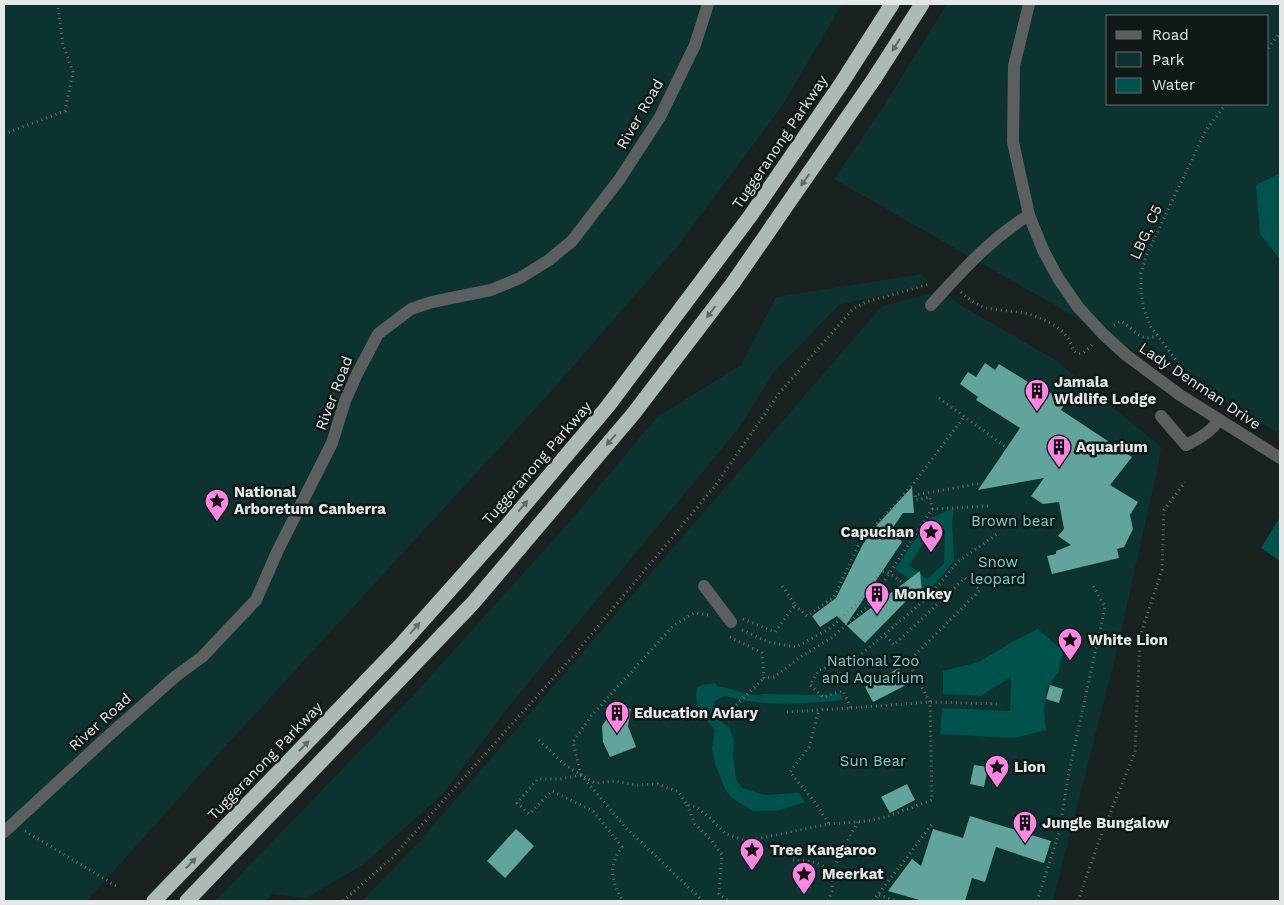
<svg xmlns="http://www.w3.org/2000/svg" width="1284" height="905" font-family="'Work Sans',sans-serif">
	<style>
		.green { fill: #0c332f; fill-rule: evenodd }
		.water { fill: #00534d; fill-rule: evenodd }
		.building { fill: #61a49c }
		.lines { fill: none; stroke-linecap: round; stroke-linejoin: round }
		.path { stroke: #697170; stroke-width: 3; stroke-dasharray: 1 4; stroke-linecap: butt }
		.minor { stroke: #5b5f5f; stroke-width: 12 }
		.highway { stroke: #adb9b7; stroke-width: 15 }
		.oneway { fill: #5e6968 }
		.labels { text-anchor: middle; stroke-width: 5; stroke-linejoin: round; paint-order: stroke }
		.street-label { font-size: 15px; fill: #e3e9e9; stroke: #101918 }
		.poi-label { font-size: 15px; font-weight: bold; fill: #e3e9e9; stroke: #101918; text-anchor: start }
		.park-label { font-size: 15px; fill: #6ed8cc; stroke: #101918 }
	</style>
	<rect width="100%" height="100%" fill="#192221"/>
	<g class="green">
		<path d="M4,4h838l-60,102 -105,141 -130,149 -325,354 -135,151h-83z"/>
		<path d="M947,4h333v177l-20,53 20,27v169l-2,3 -444,-254 49,-72zM1108,16h160v88h-160z"/>
		<path d="M922,274l6,7 -16,7 -73,17 -65,67 -35,56 -229,277 -67,89 -79,70 -58,34 -34,-4 -6,7h-51l195,-202 156,-173 91,-109 84,-52 35,-68z"/>
		<path d="M942,291l18,14 94,54 107,88 -3,19 -41,184 -64,251h-691l55,-57 465,-538z"/>
	</g>
	<g class="water">
		<path d="M1280,173v87l-20,-26 -4,-49z"/>
		<path d="M954,508l-2,14 2,39 -26,31 -33,-23 34,-50zM937,527l8,3 -1,34 -17,15 -18,-14 21,-32z"/>
		<path d="M1280,517v44l-19,-13z"/>
		<path d="M1038,629l25,22 -4,20 -13,19 -2,22 2,18 -31,8 -75,-4 2,-26 68,3 1,-34 -30,19 -38,-2v-23l36,-9 35,-21z"/>
		<path d="M715,683l3,4c15,0 31,11 45,7l53,1 25,-1 2,6c-40,4 -79,7 -118,-4l-10,5 -3,10 4,7 13,9 5,14 -1,14 3,24 6,9 23,7 34,-2 6,9 -28,9h-24l-21,-13 -6,-7 -11,-27 -3,-15 3,-19c-11,-12 -22,-24 -18,-42l5,-3z"/>
	</g>
	<g class="building">
		<path d="M985,363l10,7 4,-6 42,26 1,-2 24,14 -5,8 71,47 -22,28 28,17 -8,13 3,14 -9,18 -7,2 2,9 -67,16 -5,-18 9,-2v-3l15,-6 -13,-9 6,-7 -5,-27 -16,2 -12,-8 13,-18 -66,12 42,-62 -44,-28 2,-3 -18,-13 8,-12 8,5z"/>
		<path d="M912,487l2,26h-11l-11,16 10,13 -56,83 -9,-9 -17,11 -8,-11 24,-18 31,-62z"/>
		<path d="M920,571l2,21 -8,7 -4,-2 -45,46 -18,-17z"/>
		<path d="M899,668l9,16 -35,18 -8,-15z"/>
		<path d="M1050,685l13,4 -4,14 -13,-4z"/>
		<path d="M615,707l16,2 -3,17 8,21 -26,10 -7,-15 -1,-16z"/>
		<path d="M974,765l14,2 -4,20 -14,-3z"/>
		<path d="M907,784l8,16 -25,13 -9,-16z"/>
		<path d="M970,816l81,25 -7,22 -48,-16 -11,35 -13,-4 -7,23h-42l-35,-10 24,-32 9,7 12,-37 30,9z"/>
		<path d="M516,829l18,17 -29,32 -18,-17z"/>
	</g>
	<g class="lines">
		<g class="path">
			<path d="M1268,48l12,-15"/>
			<path d="M1226,104l-20,26 -60,126 -5,17v18l3,19 7,17 34,45 41,33"/>
			<path d="M4,134l61,-23 8,-39 -10,-27 -5,-38 1,-3"/>
			<path d="M961,292c20,19 31,17 57,20 11,1 23,6 32,11 8,4 16,11 20,19 3,5 2,9 8,12l5,-1 10,-9"/>
			<path d="M1114,325l7,-4c11,6 22,24 35,14"/>
			<path d="M939,398l68,50"/>
			<path d="M932,509l57,-3"/>
			<path d="M926,599l33,-38 38,-27"/>
			<path d="M795,605l12,11 27,-19 26,-55 51,-55 53,-70"/>
			<path d="M708,615l-14,-2 -21,13 -81,89 -19,27 8,33 14,8 20,-2 21,4 22,-1 21,8 8,13 9,2 13,10 17,17 20,7 83,-17 -15,-23 -24,-29 19,-25 10,-37"/>
			<path d="M743,619l32,13 20,-27 -14,-21"/>
			<path d="M742,630l26,12 28,5 33,-18 33,-30 19,-28 8,2 37,26 -67,57 -40,14 -9,15 13,12 20,-6 8,17 -65,4"/>
			<path d="M730,637l32,16 2,25 10,-1 28,-21 29,-18 36,-31 65,-98 -2,-12 -14,3 -1,-5 67,-12"/>
			<path d="M851,708l79,-6 70,2"/>
			<path d="M729,712l35,-34"/>
			<path d="M539,740l26,25 16,10 45,53 77,73"/>
			<path d="M581,775l-20,4h-23l-21,24 12,11 23,-23 41,20 29,36c-14,19 -11,34 1,54"/>
			<path d="M687,805l8,19 17,17 10,14 -3,39 10,7"/>
			<path d="M829,824l39,-3 21,-5 43,-16 -2,-98 -22,-40 72,-72 -15,-12 -71,67 -10,-11"/>
			<path d="M25,831l93,56"/>
			<path d="M793,860c18,1 26,2 40,12"/>
			<path d="M879,895l18,6"/>
			<path d="M343,901l49,-43 182,-203 141,-169 65,-94 73,-83 13,-7 64,-18"/>
			<path d="M828,901l4,-10 1,-19 7,-19 18,-31"/>
			<path d="M873,901l61,-79"/>
			<path d="M1037,901l22,-68 10,-61 36,-165 -13,-23"/>
			<path d="M1078,901l21,-60 36,-89 5,-116 22,-66 2,-60 21,-28"/>
		</g>
		<g class="minor">
			<path d="M1029,4l-15,62 -1,76 16,73 14,35 15,28 20,29 25,27 23,21 54,40 100,63"/>
			<path d="M931,305c31,-34 59,-66 98,-90"/>
			<path d="M1161,416l25,29c13,-6 25,-13 33,-25"/>
			<path d="M704,586l27,36"/>
			<path d="M4,832l102,-94 70,-62 26,-19 54,-57 22,-50 54,-107 13,-42 12,-27 21,-40 33,-25 21,-7 59,-12 29,-12 29,-18 23,-19 47,-61 41,-63 35,-72 13,-41"/>
		</g>
		<g class="highway">
			<path d="M154,901l245,-254 106,-119 103,-122 143,-191 90,-131 51,-80"/>
			<path d="M187,901l286,-298 161,-190 99,-130 141,-204 48,-75"/>
		</g>
	</g>
	<defs><path id="oneway-solid" d="M-6-.8H1V-3.2L6.5 0L1 3.2V.8H-6Z" transform="scale(1.25)"/></defs>
	<g class="oneway">
		<use href="#oneway-solid" transform="translate(896 45) rotate(122)"/>
		<use href="#oneway-solid" transform="translate(805 180) rotate(125)"/>
		<use href="#oneway-solid" transform="translate(711 312) rotate(127)"/>
		<use href="#oneway-solid" transform="translate(611 440) rotate(131)"/>
		<use href="#oneway-solid" transform="translate(523 506) rotate(-49)"/>
		<use href="#oneway-solid" transform="translate(415 628) rotate(-49)"/>
		<use href="#oneway-solid" transform="translate(304 746) rotate(-46)"/>
		<use href="#oneway-solid" transform="translate(191 863) rotate(-46)"/>
	</g>
	<defs>
		<symbol id="building-pin" viewBox="-11 -11 22 30"><path d="M0 17L-7.5 6A9.5 9.5 0 1 1 7.5 6Z" fill="#fd86e2" stroke="#101918"/><path d="M-4-6H4V6H1V3H-1V6H-4ZM-2.5-4.3h1.7v1.8h-1.7ZM.8-4.3h1.7v1.8H.8ZM-2.5-1h1.7V.8h-1.7ZM.8-1h1.7V.8H.8Z" fill="#111"/></symbol>
		<symbol id="sight-pin" viewBox="-11 -11 22 30"><path d="M0 17L-7.5 6A9.5 9.5 0 1 1 7.5 6Z" fill="#fd86e2" stroke="#101918"/><path d="M0-6L1.8-2.2L6-1.7L2.9 1.2L3.7 5.4L0 3.3L-3.7 5.4L-2.9 1.2L-6-1.7L-1.8-2.2Z" fill="#111"/></symbol>
	</defs>
	<g fill-rule="evenodd">
		<use href="#building-pin" x="1023" y="377" width="28" height="38"/>
		<use href="#building-pin" x="1045" y="433" width="28" height="38"/>
		<use href="#sight-pin" x="203" y="487" width="28" height="38"/>
		<use href="#sight-pin" x="917" y="518" width="28" height="38"/>
		<use href="#building-pin" x="863" y="580" width="28" height="38"/>
		<use href="#sight-pin" x="1056" y="626" width="28" height="38"/>
		<use href="#building-pin" x="603" y="699" width="28" height="38"/>
		<use href="#sight-pin" x="983" y="753" width="28" height="38"/>
		<use href="#building-pin" x="1011" y="809" width="28" height="38"/>
		<use href="#sight-pin" x="738" y="836" width="28" height="38"/>
		<use href="#sight-pin" x="790" y="860" width="28" height="38"/>
	</g>
	<g class="labels">
		<g class="street-label">
			<text transform="translate(640 114) rotate(-60)" y="5">River Road</text>
			<text transform="translate(780 142) rotate(-56)" y="5">Tuggeranong Parkway</text>
			<text transform="translate(1146 232) rotate(-66)" y="5">LBG, C5</text>
			<text transform="translate(1200 386) rotate(34)" y="5">Lady Denman Drive</text>
			<text transform="translate(334 393) rotate(-69)" y="5">River Road</text>
			<text transform="translate(537 463) rotate(-49)" y="5">Tuggeranong Parkway</text>
			<text transform="translate(100 722) rotate(-42)" y="5">River Road</text>
			<text transform="translate(265 761) rotate(-46)" y="5">Tuggeranong Parkway</text>
		</g>
		<g class="poi-label">
			<text x="1054" y="387">Jamala<tspan x="1054" dy="17">Wldlife Lodge</tspan></text>
			<text x="1076" y="452">Aquarium</text>
			<text x="234" y="497">National<tspan x="234" dy="17">Arboretum Canberra</tspan></text>
			<text x="914" y="537" text-anchor="end">Capuchan</text>
			<text x="894" y="599">Monkey</text>
			<text x="1088" y="645">White Lion</text>
			<text x="634" y="718">Education Aviary</text>
			<text x="1014" y="772">Lion</text>
			<text x="1042" y="828">Jungle Bungalow</text>
			<text x="770" y="855">Tree Kangaroo</text>
			<text x="822" y="879">Meerkat</text>
		</g>
		<g class="park-label">
			<text x="1013" y="526">Brown bear</text>
			<text x="998" y="567">Snow<tspan x="998" dy="17">leopard</tspan></text>
			<text x="873" y="666">National Zoo<tspan x="873" dy="17">and Aquarium</tspan></text>
			<text x="873" y="766">Sun Bear</text>
		</g>
	</g>
	<rect width="1284" height="905" fill="none" stroke="#e3e9e9" stroke-width="10"/>
	<rect x="1106" y="15" width="162" height="90" fill="#101918" stroke="#646c6c"/>
	<rect x="1116" y="31" width="25" height="8" fill="#5b5f5f" stroke="#646c6c"/>
	<text x="1152" y="40" font-size="15" fill="#e3e9e9">Road</text>
	<rect x="1116" y="52" width="25" height="15" fill="#0c332f" stroke="#646c6c"/>
	<text x="1152" y="65" font-size="15" fill="#e3e9e9">Park</text>
	<rect x="1116" y="78" width="25" height="15" fill="#00534d" stroke="#646c6c"/>
	<text x="1152" y="90" font-size="15" fill="#e3e9e9">Water</text>
</svg>
